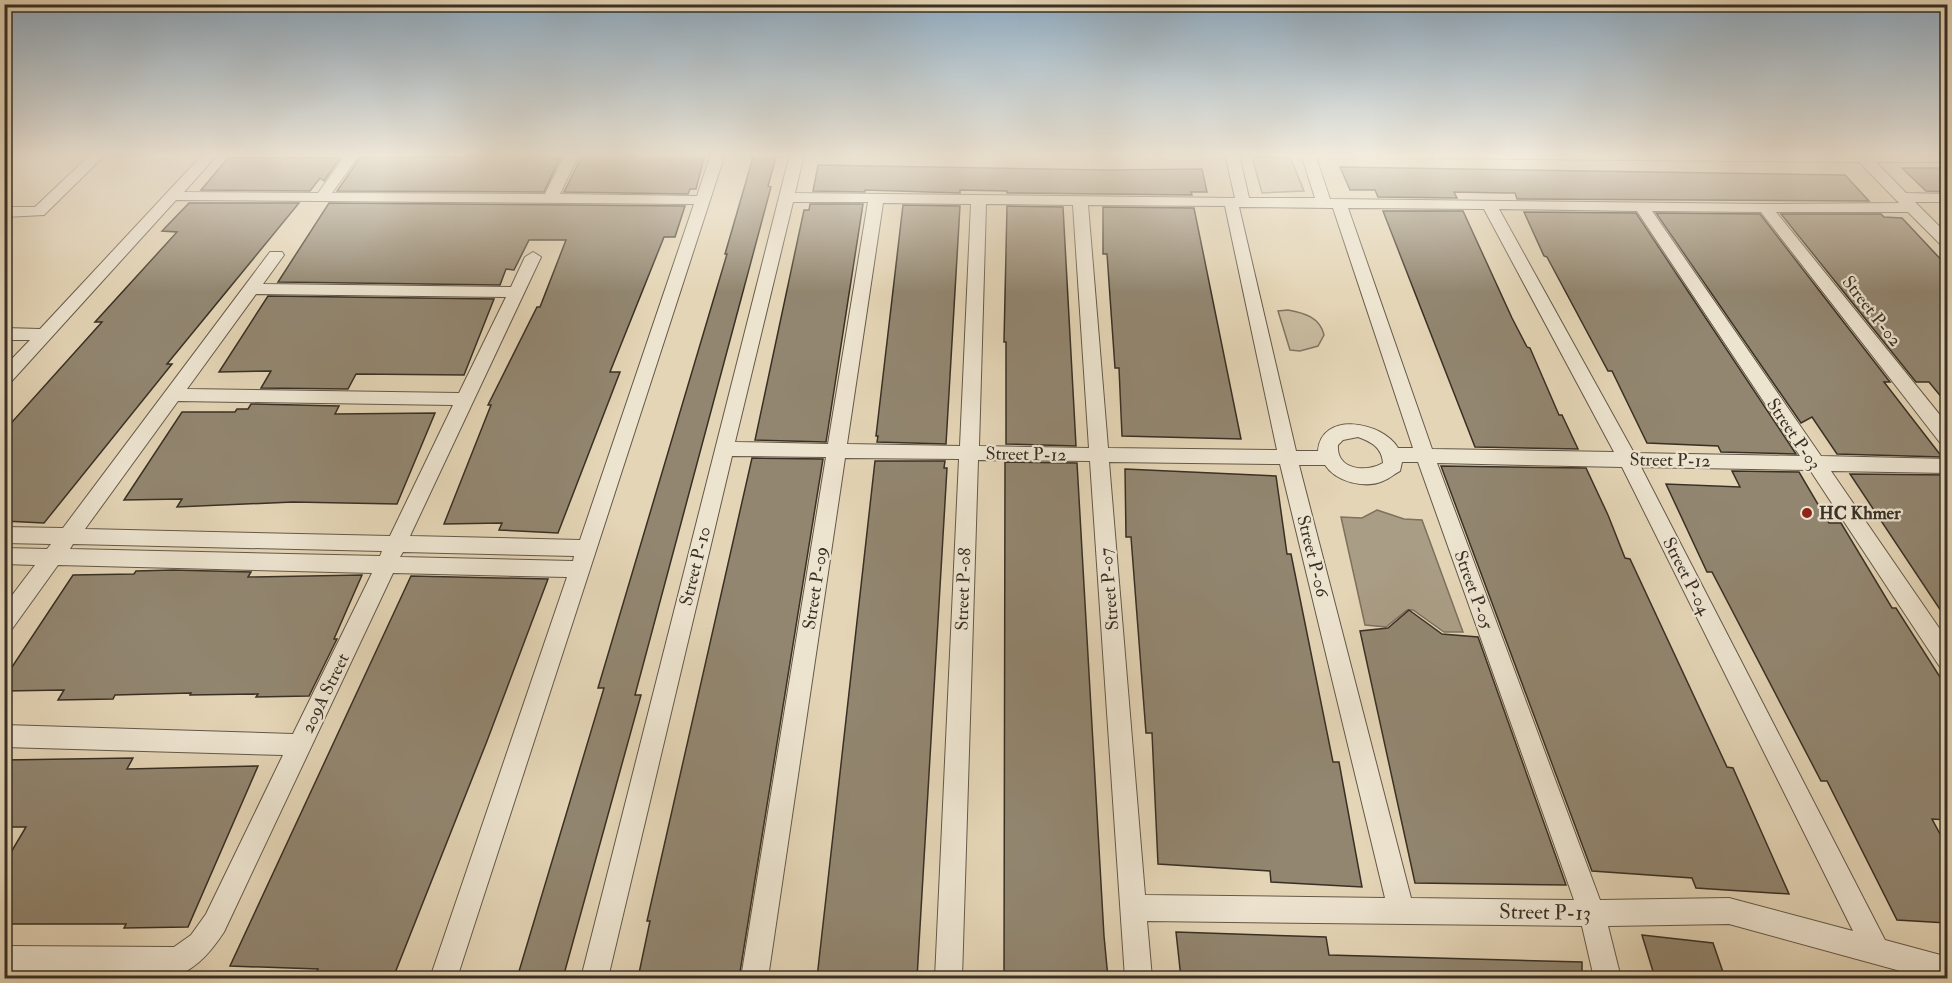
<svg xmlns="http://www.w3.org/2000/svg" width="1952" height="983" font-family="'IM FELL Double Pica',serif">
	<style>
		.green { fill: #c7b99d; stroke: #807461; stroke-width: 1.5 }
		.water { fill: #aa9d85; stroke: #7d715f; stroke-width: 1.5 }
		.building { fill: #928670; stroke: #393025; stroke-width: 1.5 }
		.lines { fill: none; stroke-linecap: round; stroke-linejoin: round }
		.street-casing { stroke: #645949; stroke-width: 2 }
		.street { fill: #ede4d0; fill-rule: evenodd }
		.poi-dot { fill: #8f2418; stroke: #ede4d0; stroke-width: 2 }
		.labels { text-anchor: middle; stroke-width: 4.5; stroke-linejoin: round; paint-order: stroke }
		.street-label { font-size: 18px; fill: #393025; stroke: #ede4d0 }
		.poi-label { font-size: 18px; font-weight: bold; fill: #393025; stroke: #ede4d0; text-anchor: start }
		.near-street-label { font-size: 21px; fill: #393025; stroke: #ede4d0 }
	</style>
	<rect width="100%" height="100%" fill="#e4d5b6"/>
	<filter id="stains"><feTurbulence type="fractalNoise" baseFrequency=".00333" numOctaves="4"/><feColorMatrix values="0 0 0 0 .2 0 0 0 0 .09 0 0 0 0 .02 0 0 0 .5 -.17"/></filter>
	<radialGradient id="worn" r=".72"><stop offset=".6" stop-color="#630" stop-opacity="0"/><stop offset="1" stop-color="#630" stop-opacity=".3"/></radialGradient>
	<g class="green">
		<path d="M1252,157h38l14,34 -42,2z"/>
		<path d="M1288,310c16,3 32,7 36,25l-6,11 -18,5 -10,-1 -12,-39z"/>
	</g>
	<path class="water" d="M1377,510l27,9 18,1 41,112h-19l-31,-22h-6l-21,17 -21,-2 -24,-108 21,1z"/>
	<g class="building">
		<path d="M583,154h122l-9,35h-6l-2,5 -124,-2z"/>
		<path d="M754,154h23l-9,32 3,1 -136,508h6l-78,283h-46l87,-290h-6l129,-434h-2z"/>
		<path d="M561,156l-17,36 -207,-1 23,-33 7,-1z"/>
		<path d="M228,158h112l-16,23 -4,-3 -10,13 -109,-1z"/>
		<path d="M818,165l290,5 94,-1 5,23h-16l1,3 -185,-2v-2l-47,-1v3l-95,-3v2l-52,-1z"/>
		<path d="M1340,167l505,8 24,26 -352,-2 -2,-6h-9l-52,-1 3,6 -79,-1 -3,-7h-25z"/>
		<path d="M1902,168h45v24l-21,-1z"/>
		<path d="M189,203h110l-132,161h5l-128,159 -40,-2v-90l98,-109h-7l82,-90 -15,-1z"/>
		<path d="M329,203l356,3 -10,31h-11l-54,135h10l-62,161 -59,-3 3,-7 -58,1 47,-119h-3l49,-98h3l26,-67h-37l-15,30 -8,-1 -6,16 -222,-3z"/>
		<path d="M810,204h53l-37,238 -71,-2 49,-230h5z"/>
		<path d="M903,205l57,1 -14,238 -69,-2 1,-6h-2z"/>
		<path d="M1007,206l56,1 13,239 -70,-2v-102h-2z"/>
		<path d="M1103,207l91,1 47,231 -119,-3 -3,-68h-4l-8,-114h-4z"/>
		<path d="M1383,211h80l49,107 15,29 3,1 29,67h3l16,34 -103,-2z"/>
		<path d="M1524,212l112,1 160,241 -75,-2 -3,-6 -71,-3 -35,-72h-4l-61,-114 -3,-1z"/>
		<path d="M1656,213l104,1 130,168h-6l58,75 -105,-3 -25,-37 -11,6z"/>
		<path d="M1781,214h100l3,3 18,1 45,48v138l-18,-22h-13z"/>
		<path d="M268,296l226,3 -30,76 -108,-1 -8,15 -87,-1 10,-17 -52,1z"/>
		<path d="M251,404l88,2 -4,8 100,-1 -38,91 -104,-2 -116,5 5,-8 -58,1 58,-88h53l2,-3h11z"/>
		<path d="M752,458l71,1 -84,519h-101l12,-57h-3z"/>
		<path d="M875,461h70l-1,7h3l-30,510h-100z"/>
		<path d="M1005,462l72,1 27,473 4,42h-104z"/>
		<path d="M1441,466l145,2 22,47 17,43 5,1 97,208 6,1 56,126 -93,-6 -4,-10 -100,-7z"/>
		<path d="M1125,469l151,7 11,78h4l42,208h6l23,125 -91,-5 -1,-11 -112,-7 -6,-131h-6l-15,-196h-5z"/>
		<path d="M1732,471l67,1 30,51h12l51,85h4l51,80v132l-15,-1 15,28v76l-50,-3 -70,-139h-6l-109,-209h-5l-41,-88 74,3z"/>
		<path d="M1850,474l97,1v145z"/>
		<path d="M173,570l78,2 -3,5 114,-2 -28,64h3l-3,6 -25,51 -53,1 2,-3 -68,1 1,-2 -76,2 -2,4 -55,1 6,-10 -60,1v-12l69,-104 61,-1 2,-3z"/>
		<path d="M411,576l137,3 -61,162 -94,237h-79l4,-9 -88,-3z"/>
		<path d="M1409,610l33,24 36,3 88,248 -151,-2 -55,-252 28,-3z"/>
		<path d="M133,758l-6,11 131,-3 -70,161 -64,1 2,-4h-122v-60l22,-37h-22v-67z"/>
		<path d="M1176,932l150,5 3,18 253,7v16h-401z"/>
		<path d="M1642,935l71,8 12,35h-70z"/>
	</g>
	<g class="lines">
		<defs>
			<g id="street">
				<path d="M91,154h15l-62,61 -40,2v-10h31z"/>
				<path d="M203,154h15l-34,38 134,1 28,-39h14l-28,39 213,1 20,-40h14l-19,40 137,2 14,-42h14l-268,824h-27l137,-401 -174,-4 -169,359c-12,18 -25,34 -45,43l-175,-2v-27l170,1 17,-12 15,-21 77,-159 -279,-8v-22l289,9 79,-161 -314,-8 -46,64 -8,3v-26l31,-41 -31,-1v-16l43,1 4,-5 -47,-1v-16l59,1 207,-276h12l2,3 -21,29 248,3 14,-30 8,-5 8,5 -131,279 170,4 114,-336 -518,-4 -166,183 -6,2v-18l26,-27h-26v-12l36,1zM256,294l250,3 -47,96 -272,-4zM178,401l275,4 -63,131 -305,-7zM73,544l309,7 -2,5 -310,-7zM403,552l171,4 -1,5 -173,-4z"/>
				<path d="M790,154h14l-9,39 440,5 -10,-44h14l10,44h66l-14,-44h14l15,45 435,5 134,-1 -40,-41 -432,-4 -7,-4h528v8h-72l30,31 42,1v8h-33l33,33v14l-5,-2 -35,-35h-132l172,213v21l-7,-2 -180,-232 -109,-1 169,245 127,3v14l-117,-2 117,170v28l-8,-2 -130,-197 -169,-3 244,473 63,17v21h-22l-197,-54 -121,2 13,52h-27l-12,-52 -435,-5 5,57h-27l-35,-517 -112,-1 -16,518h-27l24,-519 -114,-1 -77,520h-27l85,-521 -94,-1 -124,522h-27zM793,202h75l-40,242 -93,-2zM883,203l88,1 -11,242 -113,-2zM986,204l87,1 16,243 -110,-2zM1088,205l137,1 52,244 -169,-2zM1239,207l94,1 80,240h-15c-16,-27 -77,-37 -80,3h-22zM1348,208l136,1 130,243 -182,-3zM1499,209l138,2 163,245 -166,-3zM1358,437c14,5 24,11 25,26 -17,10 -47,7 -45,-18l5,-5zM1109,462l171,2 105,434 -240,-3zM1402,462h16l156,438 -163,-2 -112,-433h26c11,17 40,24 58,16 6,-2 11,-7 17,-10zM1437,463l185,4 231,464 -124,-33 -129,2z"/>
			</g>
		</defs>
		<use href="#street" class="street-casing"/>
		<use href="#street" class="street"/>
	</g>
	<linearGradient id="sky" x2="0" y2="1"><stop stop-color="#8fabc0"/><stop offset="0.53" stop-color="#f3ecde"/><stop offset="1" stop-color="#f3ecde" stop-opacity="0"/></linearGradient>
	<rect width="1952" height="292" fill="url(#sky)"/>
	<circle class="poi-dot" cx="1807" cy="513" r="6"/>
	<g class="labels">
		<g class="street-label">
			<text transform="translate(1872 311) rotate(52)" y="6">Street P-02</text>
			<text transform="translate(1794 434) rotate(56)" y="6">Street P-03</text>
			<text transform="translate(1026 454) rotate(1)" y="6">Street P-12</text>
			<text transform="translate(1670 460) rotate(1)" y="6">Street P-12</text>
			<text transform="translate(1313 556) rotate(76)" y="6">Street P-06</text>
			<text transform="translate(695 566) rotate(-76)" y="6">Street P-10</text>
			<text transform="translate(1687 576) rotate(63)" y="6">Street P-04</text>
			<text transform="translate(815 588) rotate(-81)" y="6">Street P-09</text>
			<text transform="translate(963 589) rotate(-88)" y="6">Street P-08</text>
			<text transform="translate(1109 589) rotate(-95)" y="6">Street P-07</text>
			<text transform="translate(1474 590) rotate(70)" y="6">Street P-05</text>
			<text transform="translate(325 693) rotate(-64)" y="6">209A Street</text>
		</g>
		<g class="poi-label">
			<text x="1819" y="519">HC Khmer</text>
		</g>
		<g class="near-street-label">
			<text transform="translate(1545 912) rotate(1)" y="7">Street P-13</text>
		</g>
	</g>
	<rect width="1952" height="983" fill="none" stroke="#e4d5b6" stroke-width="24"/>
	<rect x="6" y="6" width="1940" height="971" fill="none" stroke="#393025" stroke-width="3"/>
	<rect x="12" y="12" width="1928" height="959" fill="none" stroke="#393025" stroke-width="1.5"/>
	<rect width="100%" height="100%" filter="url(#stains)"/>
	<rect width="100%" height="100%" fill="url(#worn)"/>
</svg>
